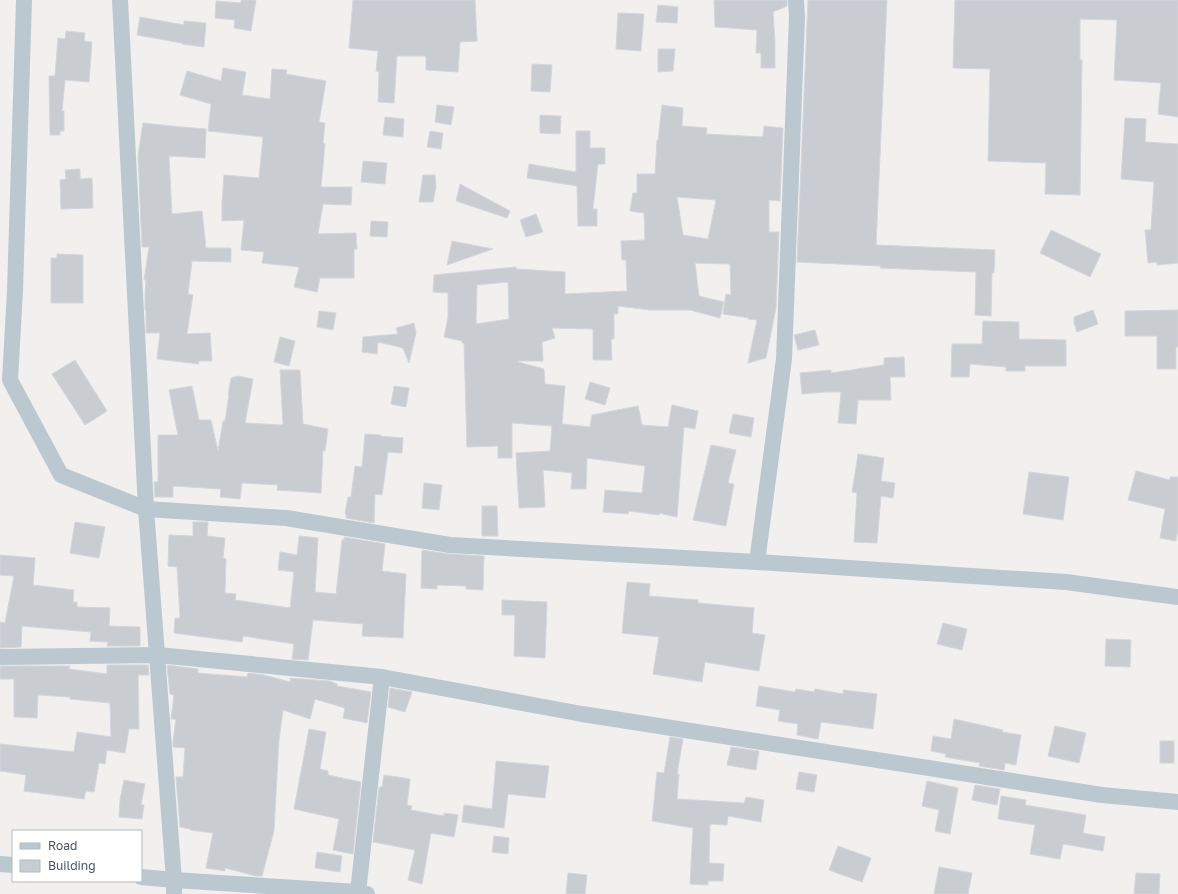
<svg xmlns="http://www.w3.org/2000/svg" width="1178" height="894" font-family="'Golos Text',sans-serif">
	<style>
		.building { fill: #c9cdd2; stroke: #d3d6dc; fill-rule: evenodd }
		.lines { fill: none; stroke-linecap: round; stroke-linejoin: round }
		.minor { stroke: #bcc8d0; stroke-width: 16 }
	</style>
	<rect width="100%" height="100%" fill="#f2efef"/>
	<g class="building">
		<path d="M241,0h15l-5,31 -17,-3 1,-8 -20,-2 1,-17 25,2z"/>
		<path d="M353,0h122l2,41 -17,1 -2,30 -32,-2v-14h-29l-3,47 -16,-1 1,-30 -3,-1 2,-20 -29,-3z"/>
		<path d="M714,0h73v6l-14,6 2,29v27h-14v-15h-5l1,-23 -42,-3z"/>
		<path d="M808,0h79l-11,245 119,5 -1,23h-2l-1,43 -16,-1 1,-43 -96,-4 1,-2 -84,-4z"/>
		<path d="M955,0h223v117l-20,-3 3,-31 -47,-3 3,-60 -37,-1v41h2l-2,135 -35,-1 1,-31 -58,-2 2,-92 -37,-1z"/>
		<path d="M658,5l20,2 -1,16 -21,-1z"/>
		<path d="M618,13l26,1 -3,37 -25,-2z"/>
		<path d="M140,17l44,8v-4l22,2 -2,24 -22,-3v-1l-45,-8z"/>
		<path d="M66,31l19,2 -1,8 8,1 -3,40 -24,-2 -3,31h2v20h-4v4h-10l-1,-59h6l3,-38 7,1z"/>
		<path d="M658,49h17l-2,22 -15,1z"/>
		<path d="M532,64l20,1 -2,27 -19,-1z"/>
		<path d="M223,68l23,4 -4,23 28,4 2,-30 15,1 -1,4 40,7 -7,41 6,1 -2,20 2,1 -4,43h31l-1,18 -28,-1 -5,30 38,-1 1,16h-3v29h-34l-3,14 -23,-5 5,-20 -37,-4 2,-11 -23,-2 3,-30 -22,1v-18l2,-28 35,3 4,-41 -55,-6 3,-27 -31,-9 7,-24 34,10z"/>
		<path d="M437,105l17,2 -3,18 -16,-3z"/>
		<path d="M662,105l21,3 -1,18 25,2 -1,6 57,3 1,-11 19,2 -3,73 -11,-1v32h10l-3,76 -10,50 -18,5 9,-43 -9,-1 1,-1 -26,-4 3,-20 5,1 -1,-31 -35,-1 4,33 25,6 -4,16 -30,-8h-40l-32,-4v8h-4v25h-3l1,21h-19v-31l-41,-1 3,10 -13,4 1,19h-25v1l26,7 1,15 20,2 -3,38 28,3 2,-12 46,-9 4,19 26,2 4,-22 26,6 -3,18 -11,-2 -7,90 -18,-4v2l-30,-4 -1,3 -25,-2 2,-22 37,3 3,-27 -58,-8 -1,31h-15l1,-16 -29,-3 2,37 -26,1 -3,-55 34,-2 2,-25 -40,-3v35h-14v-12l-31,1 -3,-104h-2v-2l-18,-4 4,-19v-25l-15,-1 1,-17 82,-8v2l49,3v22l62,-3 -1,-31h-4l-1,-19 24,-1 -1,-27 -14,-2 3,-18h4v-19h18l2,-34h1zM677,197l39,3 -8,39 -25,-4zM508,282l1,37 -33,5 1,-39z"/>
		<path d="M540,115l21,1 -1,18 -20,-1z"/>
		<path d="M385,117l19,2 -1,18 -20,-2z"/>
		<path d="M1125,118l21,1 -1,23 33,2v119l-21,2v-3l-9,1 -3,-33h6l3,-48 -33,-3z"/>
		<path d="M143,123l38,4 25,2 -1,29 -36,-2 3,58 30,-3 4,37h25v14l-39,-1 -4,33 5,1 -6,39 23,-1 2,28h-14l1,3 -42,-5 3,-26h-14v-23h-1v-16l1,-14h-2l5,-33h-7l-4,-92z"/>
		<path d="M430,131l13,2 -2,16 -14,-2z"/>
		<path d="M576,131h14v17h15v16h-7l-5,45h4v17h-19l-1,-40 -50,-8 2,-14 47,8z"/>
		<path d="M363,161l24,2 -2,21 -24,-2z"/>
		<path d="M80,169v10l12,-1 1,30 -32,1 -1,-29 6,-1 -1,-9z"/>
		<path d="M423,175h12l1,12 -3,15h-14z"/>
		<path d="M460,184l50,27 -3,7 -51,-17z"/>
		<path d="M536,214l7,18 -17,5 -6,-17z"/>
		<path d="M371,221l17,1 -1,15 -17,-1z"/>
		<path d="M1051,230l50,24 -11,23 -50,-24z"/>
		<path d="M452,241l41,8 -46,16z"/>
		<path d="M57,254l26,1v48h-32v-45h6z"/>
		<path d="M1093,310l5,14 -21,8 -3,-9v-6z"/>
		<path d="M1178,310v37h-2v22h-19v-33h-32v-25z"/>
		<path d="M319,311l17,2 -3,17 -16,-3z"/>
		<path d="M983,321l36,1v17l47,1v26h-41v5h-19v-4l-36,-3 -1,13h-18l1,-33h30z"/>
		<path d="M414,323l2,10 -7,30 -6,-15 -25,-6 -1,12 -15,-2 1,-15 35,-3 -2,-6z"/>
		<path d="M815,330l4,15 -21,5 -4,-15z"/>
		<path d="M280,337l15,4 -6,25 -15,-4z"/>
		<path d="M904,357l1,20h-15l1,23h-33l-2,24 -18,-1 3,-31h-16l-23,2 -2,-21 31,-3v3l53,-8v-7z"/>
		<path d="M75,360l32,51 -22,14 -33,-51z"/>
		<path d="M280,370h20l3,54 25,5 -3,22 -2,-1 -2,43 -44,-3 1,-5 -36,-2 -2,16 -20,-2 1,-8 -48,-3v11h-18l-1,-15h4v-47h20l-9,-45 23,-4 7,34h12l7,31 5,-30h2l4,-26h-1l3,-17 7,-2 15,3 -8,44 38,2z"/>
		<path d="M590,382l20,6 -5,17 -20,-6z"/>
		<path d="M394,386l15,2 -3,19 -15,-3z"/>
		<path d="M733,414l21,4 -3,19 -22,-4z"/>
		<path d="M365,434l16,1 -1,1 23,2 -1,15 -14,-1 -6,43 -7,-1 -1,29 -28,-5v-4h-1l3,-17h3l4,-31 7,1z"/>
		<path d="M711,445l25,5 -8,33 6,1 -8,42 -33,-6z"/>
		<path d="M858,454l26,4 -3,23 14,2 -2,15 -12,-2 -4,47 -23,-1 3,-49 -5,-1z"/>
		<path d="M1136,471l34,9v-3h8v52l-2,12 -16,-3 5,-29 -37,-9z"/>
		<path d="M1029,472l40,5 -6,43 -40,-6z"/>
		<path d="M424,483l18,2 -3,25 -17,-2z"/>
		<path d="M482,506h15l1,30h-16z"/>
		<path d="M75,522l30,5 -6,31 -29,-5z"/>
		<path d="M193,522h15l-1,14 18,2 -2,20 3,1 -1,34 11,1 -1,6 55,8 4,-36 -16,-2 2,-18 17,3 2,-19 19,2 -3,54 21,2 6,-54h2v-3l41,7 -3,27 24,3 -3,64 -41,-2 1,-12 -50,-4 -5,40 -16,-1 2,-15 -51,-8 -1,6 -68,-9 1,-15h5l-3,-51 -9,-1 1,-31 24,1z"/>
		<path d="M422,550l27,4 35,2 -1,34 -17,-1v-3l-29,-1v4l-16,-1z"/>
		<path d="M0,555l35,3 -2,27 41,5 -1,12h4v5l33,1 -1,18 31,1v19h-33l1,-4 -18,-1 1,-9 -69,-6 -1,21 -21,1v-26l5,1 9,-47 -14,-1z"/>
		<path d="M627,582l23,2 -1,12 49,4v3l56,5 -2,25 13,2 -6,36 -54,-9 -3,20 -49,-8 6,-37 -37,-4z"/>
		<path d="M502,600l45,2 -2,56 -31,-2 1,-41h-13z"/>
		<path d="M943,623l24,6 -5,21 -25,-6z"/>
		<path d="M1106,639l25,1 -1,27 -25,-1z"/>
		<path d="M107,665h41l1,10h-11l1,54h-10l-4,24 -18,-3 -2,14 -6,-1 -5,29 -8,-1 -2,8 -60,-8 2,-16 -26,-4v-27l74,8 3,-20 34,5 -1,-34 -40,-4v-2l-32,-2 -1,23 -23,-1v-38h-14v-13h70l-1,3 38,5z"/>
		<path d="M167,665l31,4v4l49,4 1,-4 16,2 26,7v-4l40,3 7,3v2l34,6 -4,31 -24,-5 2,-10 -30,-9 -5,20 -27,-9 -4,30 -5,91 -12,45h-6l-31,-8v3l-19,-3 7,-35 -23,-3v-1l-10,-2 -4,-50h7l2,-29 -12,-1v-6l3,-22h-5l3,-24 -4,-1z"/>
		<path d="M759,686l36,6 1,-3 18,3 1,-3 28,5v-4l34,4 -4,35 -52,-7 -3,17 -21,-4 1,-11 -20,-3 2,-11 -24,-4z"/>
		<path d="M390,688l22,4 -7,20 -17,-5z"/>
		<path d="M954,719l49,11 -1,2 19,3 -5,30 -11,-2 -1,7 -25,-4 1,-3 -35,-6 1,-3 -15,-3 2,-15 18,3z"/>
		<path d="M1055,726l31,7 -7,30 -31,-7z"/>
		<path d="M309,729l17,3 -6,37 8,2v4l33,7 -8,72 -20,-4 6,-31 -45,-10z"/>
		<path d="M670,737l13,2 -6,35h2l-2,25 67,4 2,-6 18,3 -3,22 -33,-6 -1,9 -17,-1 -1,39 15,1 -1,17h-15v4l-18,-1 3,-56 -41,-7 5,-49 7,1z"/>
		<rect x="1160" y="741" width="14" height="22"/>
		<path d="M731,747l28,4 -3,19 -29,-5z"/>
		<path d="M496,761l53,5 -4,32 -37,-4 -4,34 -42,-6 2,-17 28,4z"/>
		<path d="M799,772l18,3 -3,17 -18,-3z"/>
		<path d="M384,775l26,4 -3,26 5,1 -1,4 33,6v-3l14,2 -4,22 -23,-4 -9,51 -14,-4 7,-30 -42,-8 6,-55h3z"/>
		<path d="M124,780l21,4 -4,21h3l-2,14 -23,-2 1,-17z"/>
		<path d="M927,781l31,7 -8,46 -15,-3 4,-21 -17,-4z"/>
		<path d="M975,785l25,4 -3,16 -25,-5z"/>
		<path d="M1001,796l25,4 -1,5 61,10 -3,18 22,4 -2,14 -40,-7 -3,15 -30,-5 5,-29 -37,-6z"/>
		<path d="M494,836l15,2 -1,16 -16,-2z"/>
		<path d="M838,846l33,12 -9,24 -33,-12z"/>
		<path d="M317,852l25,4 -2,16 -25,-4z"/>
		<path d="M939,867l33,6 -4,21h-34z"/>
		<path d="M568,873l19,2 -2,19h-19z"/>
		<path d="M1136,873l24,1 -1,20h-25z"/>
	</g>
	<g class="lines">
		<g class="minor">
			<path d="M24,0l-9,291 -5,89 51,95 85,34 140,9 164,27 307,17 309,20 112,15"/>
			<path d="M120,0l26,509 28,371v14"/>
			<path d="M757,562l27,-203 13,-342 -1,-17"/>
			<path d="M0,657l158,-2 224,22 200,37 520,81 76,7"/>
			<path d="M0,864l13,1"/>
			<path d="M141,877l33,3 184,12 9,2"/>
			<path d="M358,892l24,-215"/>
		</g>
	</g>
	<rect x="12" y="830" width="130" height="52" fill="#ffffff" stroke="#b5bbbf"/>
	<rect x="20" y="843" width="20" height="6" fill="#bcc8d0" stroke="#b5bbbf"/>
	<text x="48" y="850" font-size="12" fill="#46545f">Road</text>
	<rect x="20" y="860" width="20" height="12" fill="#c9cdd2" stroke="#b5bbbf"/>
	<text x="48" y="870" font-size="12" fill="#46545f">Building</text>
</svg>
